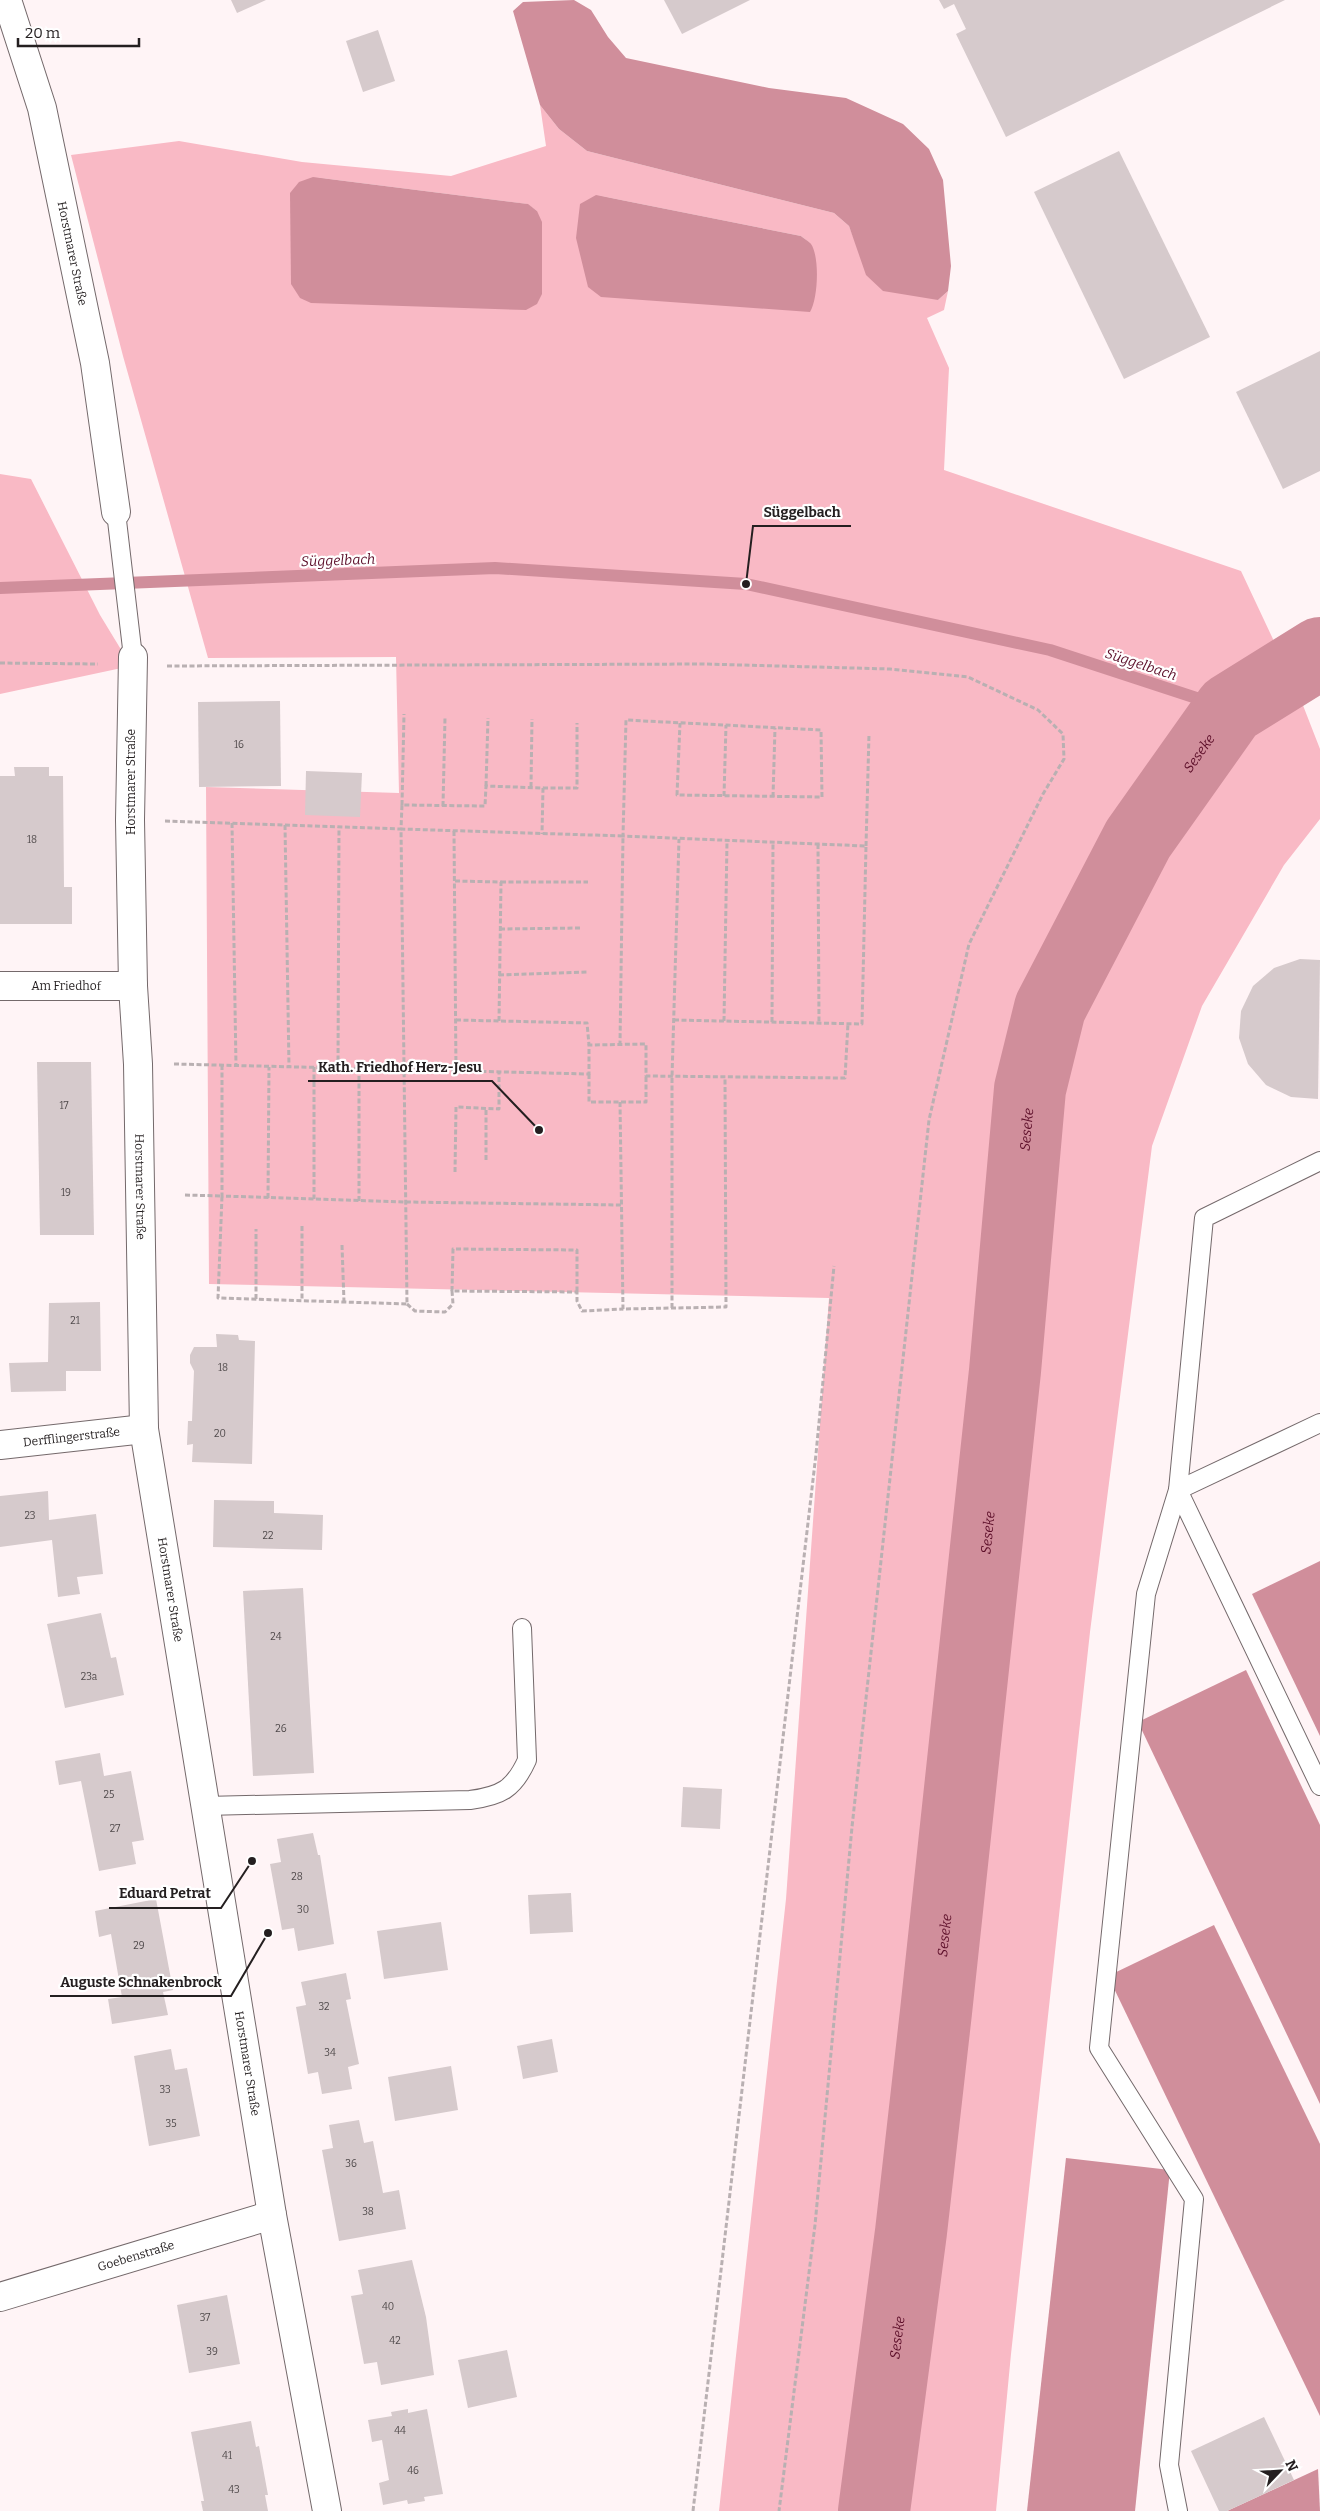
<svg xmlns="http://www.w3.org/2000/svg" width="1320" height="2511" font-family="Bitter,serif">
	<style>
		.green { fill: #f9b9c5; fill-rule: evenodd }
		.water { fill: #d08e9b }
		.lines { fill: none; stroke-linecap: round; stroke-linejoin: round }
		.stream { stroke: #d08e9b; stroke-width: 12 }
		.river { stroke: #d08e9b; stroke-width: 72 }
		.building { fill: #d6cacc }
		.service-casing { stroke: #74696b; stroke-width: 20 }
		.minor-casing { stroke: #74696b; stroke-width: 30 }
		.path { stroke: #b9b0b2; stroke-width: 3; stroke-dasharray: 5 2.5; stroke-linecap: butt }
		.service { stroke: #fff; stroke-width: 18 }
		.minor { stroke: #fff; stroke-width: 28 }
		.labels { text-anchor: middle; stroke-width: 4.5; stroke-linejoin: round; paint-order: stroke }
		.number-label { font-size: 10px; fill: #504a4b }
		.street-label { font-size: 12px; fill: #241f20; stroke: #fff }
		.water-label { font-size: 14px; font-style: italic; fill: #5b0d28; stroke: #fff }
		.leader { fill: none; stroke: #241f20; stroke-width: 2 }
		.callout-dot { fill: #241f20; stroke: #fff; stroke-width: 2 }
		.callout-label { font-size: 14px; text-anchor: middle; font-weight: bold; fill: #241f20; stroke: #fff; stroke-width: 4.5; stroke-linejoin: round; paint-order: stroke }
	</style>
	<rect width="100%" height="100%" fill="#fff4f6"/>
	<g class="green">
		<path d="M540,105l19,24 28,22 247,62 15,13 9,23 80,51 10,-9 -4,19 -17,8 22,50 -5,102 297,101 56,119 23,59v70l-36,46 -82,141 -50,140 -62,486 -79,722 -15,157h-277l67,-612 43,-601 -620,-14 -3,-497 193,6 -3,-136 -188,1 -85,-302 -52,-201 108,-14 123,21 149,14 95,-30zM313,177l214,27 10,7zM596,195l205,41 9,7z"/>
		<path d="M0,474l31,5 69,136 31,51 -131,28z"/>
	</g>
	<g class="water">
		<path d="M574,0l17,10 17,27 18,21 143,30 77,10 57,26 26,25 14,31 8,86 -3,25 -10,9 -55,-9 -17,-16 -17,-49 -15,-13 -247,-62 -28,-22 -19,-24 -27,-94 10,-9z"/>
		<path d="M313,177l215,27 9,7 5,11v72l-5,10 -11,6 -215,-7 -11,-5 -9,-14 -1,-91 9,-11z"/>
		<path d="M596,195l205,41c3,3 8,5 10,8 9,13 7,55 -1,68l-209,-15 -13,-10 -12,-49 4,-34z"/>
		<path d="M1320,629v44l-23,17 -32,31 -21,-45z"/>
		<path d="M1320,1561v175l-68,-142z"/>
		<path d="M1246,1670l74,155v279l-182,-382z"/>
		<path d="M1214,1925l106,219v272l-212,-440z"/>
		<path d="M1066,2158l104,12 -35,341h-108z"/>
		<path d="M1318,2469l2,42h-93z"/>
	</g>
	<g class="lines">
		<path class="stream" d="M0,588l495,-20 251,16 304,66 180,59"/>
		<path class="river" id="s1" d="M874,2511l37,-279 25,-220 69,-641 25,-282 20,-81 88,-169 92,-130 90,-56"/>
	</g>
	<g class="building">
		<path d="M231,0h35l-29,13z"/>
		<path d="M664,0h86l-68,34z"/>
		<path d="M939,0h346l-279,137 -50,-103 10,-5 -12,-25 -10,5z"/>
		<path d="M378,30l17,51 -32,11 -17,-51z"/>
		<path d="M1119,151l91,186 -86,42 -90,-187z"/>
		<path d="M1320,351v120l-37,18 -47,-97z"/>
		<path d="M280,701l1,85 -82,1 -1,-85z"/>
		<path d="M14,767h35v9h14l1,111h8v37h-72v-148h15z"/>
		<path d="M306,771l56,2 -2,44 -55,-2z"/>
		<path d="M1300,959l20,1 -2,139 -27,-2 -25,-12 -18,-21 -9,-26 2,-27 12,-25 21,-18z"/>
		<path d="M37,1062h54l3,173h-54z"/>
		<path d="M100,1302l1,69h-35v20l-55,1 -2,-29 39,-1 1,-59z"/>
		<path d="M216,1334l22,1 1,5 16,1 -3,123 -60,-2 1,-18 -6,1 1,-24h4l2,-50 -4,-8v-8l4,-8h23z"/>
		<path d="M48,1491l1,29 47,-6 7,60 -26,3 3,17 -22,3 -6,-57 -52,7v-51z"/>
		<path d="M214,1500l60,1v12l49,2 -1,35 -109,-3z"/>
		<path d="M303,1588l11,185 -61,3 -10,-185z"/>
		<path d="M101,1613l10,45 5,-1 8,38 -59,13 -18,-84z"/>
		<path d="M100,1753l4,23 27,-5 13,69 -12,2 4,22 -37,7 -18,-90 -22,4 -4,-24z"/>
		<path d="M683,1787l39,2 -2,40 -39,-2z"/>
		<path d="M313,1833l5,22h2l14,89 -36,7 -4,-23 -12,2 -12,-66 11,-2 -4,-23z"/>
		<path d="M571,1893l2,39 -43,2 -2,-39z"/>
		<path d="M156,1899l17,91 -10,2 5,23 -56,9 -4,-25 14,-2 -11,-63 -12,3 -4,-26z"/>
		<path d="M441,1922l7,48 -64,9 -7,-48z"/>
		<path d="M346,1973l5,26 -5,1 13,64 -11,3 4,22 -30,5 -4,-22 -10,2 -12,-67 10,-2 -5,-23z"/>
		<path d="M552,2039l6,33 -35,7 -6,-33z"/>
		<path d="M171,2049l4,21 12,-2 13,68 -51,10 -15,-90z"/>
		<path d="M451,2066l7,44 -63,11 -7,-44z"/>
		<path d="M359,2120l5,23 9,-2 10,52 16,-3 7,39 -67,12 -17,-91 11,-2 -4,-23z"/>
		<path d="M412,2260l14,57 8,58 -53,10 -4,-23 -13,2 -13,-68 12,-2 -5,-24z"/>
		<path d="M227,2295l13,69 -51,9 -12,-68z"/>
		<path d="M507,2350l10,47 -49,11 -10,-48z"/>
		<path d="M408,2409v4l19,-4 16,85 -19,3 1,4 -17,3 -1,-4 -24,5 -4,-22 10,-3 -7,-40 -10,2 -4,-22 24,-4 -1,-4z"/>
		<path d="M1264,2417l30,63 -67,31h-8l-28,-60z"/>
		<path d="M251,2421l5,26 3,-1 9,49h-3l3,16h-65l-2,-10h3l-13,-69z"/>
	</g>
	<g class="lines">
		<defs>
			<g id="service">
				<path d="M116,512l17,145"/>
				<path d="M1320,1423l-142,67 142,296"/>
				<path d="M205,1806l265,-6c31,-4 44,-11 57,-40l-5,-132"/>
				<path d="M1178,2511l-9,-46 25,-266 -95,-151 47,-454 32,-104 26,-272 116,-57"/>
			</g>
			<g id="minor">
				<path id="s2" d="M7,0l35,108 53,255 21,149"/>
				<path id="s3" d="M133,657l-3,163 3,166 5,78 6,365 128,786 55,296"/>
				<path id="s4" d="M0,986h133"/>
				<path id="s5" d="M0,1445l144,-16"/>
				<path id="s6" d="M0,2297l272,-82"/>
			</g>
		</defs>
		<use href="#service" class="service-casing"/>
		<use href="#minor" class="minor-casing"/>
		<g class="path">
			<path d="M0,663l98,1"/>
			<path d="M167,666l537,-2 186,5 78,8 70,33 25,24 1,25 -21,35 -74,150 -40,176 -77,707 -37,398 -36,286"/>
			<path d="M486,786l2,-68"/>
			<path d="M531,787l1,-68"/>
			<path d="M543,788h34v-65"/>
			<path d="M724,796l2,-71"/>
			<path d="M773,797l2,-69"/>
			<path d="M402,805l2,-91"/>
			<path d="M443,806l2,-88"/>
			<path d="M165,821l236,8 1,-24 83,1 1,-20 57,2 -1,46"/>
			<path d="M232,823l4,243"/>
			<path d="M285,825l4,242"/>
			<path d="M454,831l2,240"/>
			<path d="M818,844l1,179"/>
			<path d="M866,846l3,-112"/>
			<path d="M455,881l46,1 -2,139"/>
			<path d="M501,882h87"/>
			<path d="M500,929l80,-1"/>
			<path d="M499,975l88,-3"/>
			<path d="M456,1020l131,3 2,22"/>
			<path d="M674,1020l188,4 4,-178 -243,-10 3,-116 195,10 1,67 -145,-2 3,-72"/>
			<path d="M724,1021l3,-180"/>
			<path d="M772,1022l1,-180"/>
			<path d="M174,1064l415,10v-29l57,-1v32l199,2 3,-55"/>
			<path d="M222,1065v131l183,6 216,3"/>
			<path d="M314,1067v132"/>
			<path d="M338,1068l1,-241"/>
			<path d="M589,1074v28h57v-26"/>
			<path d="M620,1102l3,207 103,-2 -1,-230"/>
			<path d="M486,1160v-52"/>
			<path d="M455,1172l1,-65 43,2v-37"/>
			<path d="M185,1195l37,1 -4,102 189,6 -6,-475 222,7 -3,208"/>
			<path d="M268,1198l1,-131"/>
			<path d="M359,1201v-132"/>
			<path d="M302,1226v75"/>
			<path d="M342,1245l2,57"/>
			<path d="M452,1291l1,-42 124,1v42"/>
			<path d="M256,1299v-70"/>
			<path d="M407,1304l8,7 30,1 8,-8 -1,-13 125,1v9l5,10 41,-2"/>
			<path d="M672,1308v-231l7,-238"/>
			<path d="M693,2511l123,-1057 18,-188"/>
		</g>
		<use href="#service" class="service"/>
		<use href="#minor" class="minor"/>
	</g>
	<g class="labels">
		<g class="number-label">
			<text x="239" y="748">16</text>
			<text x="32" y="843">18</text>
			<text x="64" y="1109">17</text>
			<text x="66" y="1196">19</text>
			<text x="75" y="1324">21</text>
			<text x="223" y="1371">18</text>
			<text x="220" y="1437">20</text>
			<text x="30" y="1519">23</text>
			<text x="268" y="1539">22</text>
			<text x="276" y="1640">24</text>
			<text x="89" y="1680">23a</text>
			<text x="281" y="1732">26</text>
			<text x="109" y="1798">25</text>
			<text x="115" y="1832">27</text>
			<text x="297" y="1880">28</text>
			<text x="303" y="1913">30</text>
			<text x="139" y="1949">29</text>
			<text x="324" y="2010">32</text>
			<text x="330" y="2056">34</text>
			<text x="165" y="2093">33</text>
			<text x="171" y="2127">35</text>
			<text x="351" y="2167">36</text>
			<text x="368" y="2215">38</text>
			<text x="388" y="2310">40</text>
			<text x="205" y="2321">37</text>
			<text x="395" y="2344">42</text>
			<text x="212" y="2355">39</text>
			<text x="400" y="2434">44</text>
			<text x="227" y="2459">41</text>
			<text x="413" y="2474">46</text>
			<text x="234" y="2493">43</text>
		</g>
		<g class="street-label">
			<text dy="4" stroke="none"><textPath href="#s2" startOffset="262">Horstmarer Straße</textPath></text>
			<text transform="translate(131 782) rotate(-90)" y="4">Horstmarer Straße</text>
			<text dy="4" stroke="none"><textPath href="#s4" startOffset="66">Am Friedhof</textPath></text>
			<text dy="4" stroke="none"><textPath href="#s3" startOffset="530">Horstmarer Straße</textPath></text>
			<text dy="4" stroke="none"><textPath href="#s5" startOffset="72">Derfflingerstraße</textPath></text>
			<text dy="4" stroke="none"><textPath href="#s3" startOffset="935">Horstmarer Straße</textPath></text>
			<text dy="4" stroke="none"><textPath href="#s3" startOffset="1415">Horstmarer Straße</textPath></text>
			<text dy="4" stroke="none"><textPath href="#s6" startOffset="142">Goebenstraße</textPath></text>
		</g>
		<g class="water-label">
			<text transform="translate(338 560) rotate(-2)" y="5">Süggelbach</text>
			<text transform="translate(1141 664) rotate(18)" y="5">Süggelbach</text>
			<text dy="5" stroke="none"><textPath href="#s1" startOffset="1810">Seseke</textPath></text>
			<text dy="5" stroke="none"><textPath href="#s1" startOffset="1390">Seseke</textPath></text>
			<text dy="5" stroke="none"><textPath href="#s1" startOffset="985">Seseke</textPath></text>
			<text dy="5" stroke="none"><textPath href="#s1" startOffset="580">Seseke</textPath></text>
			<text dy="5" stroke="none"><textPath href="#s1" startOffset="175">Seseke</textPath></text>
		</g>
	</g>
	<path class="leader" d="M746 584L753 526H851M539 1130L492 1081H308M252 1861L221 1908H109M268 1933L231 1996H50"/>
	<g class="callout-dot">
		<circle cx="746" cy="584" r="5"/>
		<circle cx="539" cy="1130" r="5"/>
		<circle cx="252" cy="1861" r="5"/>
		<circle cx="268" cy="1933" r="5"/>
	</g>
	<g class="callout-label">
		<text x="802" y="517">Süggelbach</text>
		<text x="400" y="1072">Kath. Friedhof Herz-Jesu</text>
		<text x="165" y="1898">Eduard Petrat</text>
		<text x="141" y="1987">Auguste Schnakenbrock</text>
	</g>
	<g transform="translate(1280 2471) rotate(65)" stroke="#ffffff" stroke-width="4" paint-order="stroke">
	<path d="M0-4L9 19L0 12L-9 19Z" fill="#241f20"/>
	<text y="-8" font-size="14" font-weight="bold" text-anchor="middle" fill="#241f20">N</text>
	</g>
	<path d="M18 38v8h121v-8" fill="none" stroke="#241f20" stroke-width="2.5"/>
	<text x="25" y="38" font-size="15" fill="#241f20" stroke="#ffffff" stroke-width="4" paint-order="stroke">20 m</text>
</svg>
